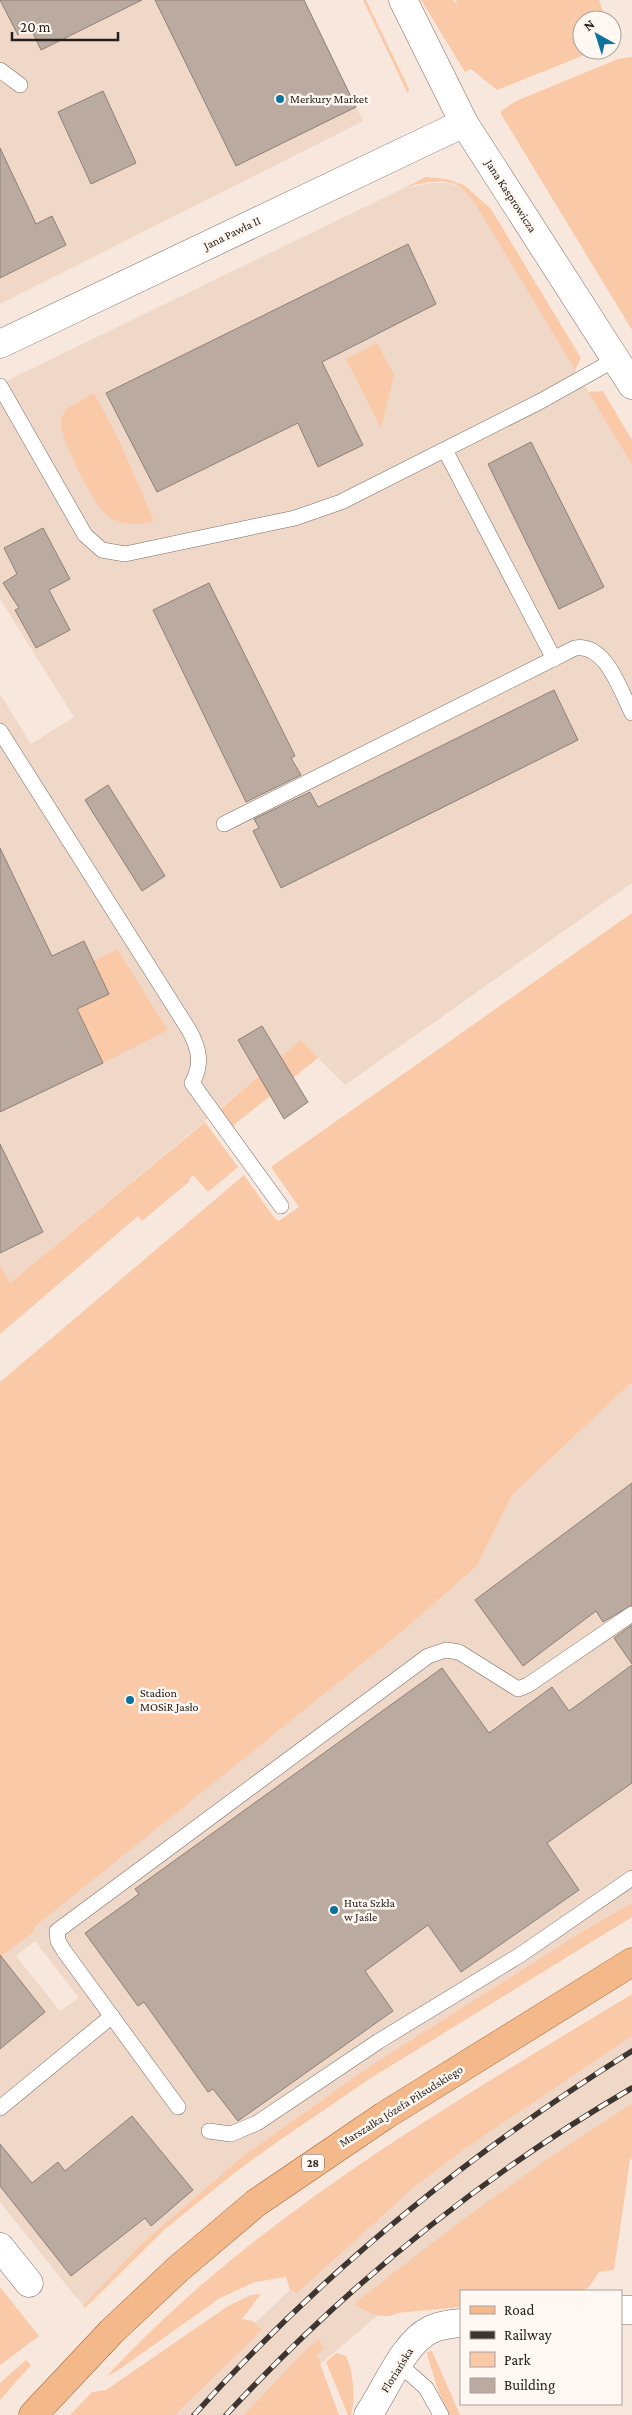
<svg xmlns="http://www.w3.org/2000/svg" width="632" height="2415" font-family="'Crimson Pro',serif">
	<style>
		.built { fill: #f0d8c9; fill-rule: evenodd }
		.green { fill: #fac9a8 }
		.building { fill: #baaa9f; stroke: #8e7f75 }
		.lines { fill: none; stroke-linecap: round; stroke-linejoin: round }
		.lane-casing { stroke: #7b6d63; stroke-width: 16 }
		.street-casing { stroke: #7b6d63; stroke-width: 29 }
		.primary-casing { stroke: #a76531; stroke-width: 29 }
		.lane { stroke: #fff; stroke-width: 15 }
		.street { stroke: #fff; stroke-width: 28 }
		.primary { stroke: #f4b98b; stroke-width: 28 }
		.rail-casing { stroke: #3c3530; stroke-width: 5.5 }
		.rail { stroke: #fef7f2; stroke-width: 4; stroke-dasharray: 11; stroke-linecap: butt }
		.poi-dot { fill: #0c729e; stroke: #fef7f2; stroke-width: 2 }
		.labels { text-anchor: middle; stroke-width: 5; stroke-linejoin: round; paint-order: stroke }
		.shield { fill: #fef7f2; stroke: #67605c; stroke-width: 1 }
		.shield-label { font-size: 11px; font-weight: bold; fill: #26201c }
		.poi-label { font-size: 12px; fill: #26201c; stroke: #fef7f2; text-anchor: start }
		.street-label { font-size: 12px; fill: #26201c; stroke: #fef7f2 }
	</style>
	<rect width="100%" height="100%" fill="#f8e7dc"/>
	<g class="built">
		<path d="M0,0h304l59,121 -363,183z"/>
		<path d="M433,183h15l12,4 15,15 157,263v418l-287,202 -44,-44 -291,242 -10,-9v-580l31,50 43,-27 -74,-118v-215l404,-196z"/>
		<path d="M632,1382v521l-44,25 -218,138 -127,90 -103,89 -56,60 -9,-9 -75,-94v-245l34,-26 -2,-3 372,-298 72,-63 36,-72zM35,1941l44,57 -19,13 -44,-55z"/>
		<path d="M632,2022v106l-145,105 -116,88 -110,94h-95l62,-67 110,-103z"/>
	</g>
	<g class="green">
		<path d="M363,0h3l43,89 -1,5z"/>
		<path d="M421,0h32l4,4 -1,-4h143l7,20h-24v30h15l-100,40 -26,-21 -6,3z"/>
		<path d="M632,57v273l-131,-216v-3l15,-10 102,-42z"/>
		<path d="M426,177l20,2 18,6 27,24 90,149 -6,12 -101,-168c-4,-4 -9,-11 -14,-15 -14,-10 -40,-4 -56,1z"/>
		<path d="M377,343l17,32 -13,53 -35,-69z"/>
		<path d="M603,391l29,49v25l-44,-73z"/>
		<path d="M94,393l25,47 35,81c-17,5 -32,5 -47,-6 -13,-9 -47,-77 -46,-92 0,-5 2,-10 5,-14z"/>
		<path d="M632,913v469l-120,113 -36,72 -72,63 -371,298 2,3 -35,26v-575l244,-207 31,44 4,2 20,-14 -28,-40z"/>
		<path d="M117,949l51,81 -65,33 -26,-54 32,-15 -15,-33z"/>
		<path d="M301,1040l17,18 -88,70 -13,-16z"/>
		<path d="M205,1122l33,45 -30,25 -15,-17 -4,4 1,2 -48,40 -4,-5 -138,118v-69l10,18z"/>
		<path d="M632,1903v14l-261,161 -91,62 -42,30 -74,60 -79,78 -4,-5 3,2 56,-60 103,-89 127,-90 218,-138z"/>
		<path d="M632,1994v42l-166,112 -53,40 -116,105 -7,-3 -4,-13 -31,5 -35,16 -106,75 -7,3c149,-161 340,-269 525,-382z"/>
		<path d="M632,2104v54l-2,2 -16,110 -15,2 -10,15 -7,4h-121v16l-64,6c-15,8 -29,-1 -43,-9 89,-71 181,-140 278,-200z"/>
		<path d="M0,2287l39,49 -39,29z"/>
		<path d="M261,2294l-19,25 11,2 9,9 -87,85h-105l22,-23 14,-2 122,-84 23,-11z"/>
		<path d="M319,2339l5,10 -7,6 22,60h-95l61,-65z"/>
		<path d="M432,2351l28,64h-11l-10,-22 -11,-35 -1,-6z"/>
		<path d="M336,2353l10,3c7,15 10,43 5,59h-3l-22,-53z"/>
		<path d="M26,2360l5,5 -31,35v-17z"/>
	</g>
	<g class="building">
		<path d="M0,0h142l-101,50 -10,-21 -13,6z"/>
		<path d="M155,0h149l52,107 -120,59z"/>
		<path d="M103,91l33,72 -45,21 -33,-72z"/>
		<path d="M0,148l36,76 16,-8 14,29 -66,33z"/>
		<path d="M408,244l28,60 -114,58 41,83 -45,22 -20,-44 -141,69 -51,-99z"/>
		<path d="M531,442l73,145 -45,22 -71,-145z"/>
		<path d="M43,528l27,51 -21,11 21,40 -34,18 -21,-38 4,-2 -16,-25 14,-9 -13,-26z"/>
		<path d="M209,583l86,173 -4,2 10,17 -55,27 -93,-192z"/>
		<path d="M554,690l24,50 -297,148 -28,-57 6,-3 -5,-9 56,-27 8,15z"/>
		<path d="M108,785l57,91 -23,15 -57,-91z"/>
		<path d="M0,848l52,108 32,-15 25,53 -32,15 26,54 -103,49z"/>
		<path d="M262,1026l46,76 -24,17 -46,-79z"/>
		<path d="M0,1144l43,88 -43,21z"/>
		<path d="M632,1483v122l-29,17 -7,-11 -73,55 -48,-66z"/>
		<path d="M632,1625v39l-18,-26z"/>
		<path d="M632,1665v118l-85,60 32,47 -118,82 -33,-47 -63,46 28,40 -155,110 -25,-32 -5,3 -64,-90 -6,4 -53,-73 54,-39 -4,-5 307,-221 47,65 63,-46 17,24z"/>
		<path d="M0,1955l45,57 -45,37z"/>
		<path d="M132,2116l61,74 -42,36 -6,-8 -74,58 -71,-90v-42l32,39 26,-21 7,9z"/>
	</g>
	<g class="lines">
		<defs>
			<g id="lane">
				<path d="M0,70l20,15"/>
				<path d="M0,386l85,149 17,15 23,4 170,-36 46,-16 200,-101 75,-42"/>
				<path d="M445,450l109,209"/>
				<path d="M0,731l189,299c10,18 14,34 3,53l89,123"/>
				<path d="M224,824l351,-176c31,-5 45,42 57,65"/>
				<path d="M178,2107l-114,-156 -6,-10 -1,-10 371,-275 18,-6 13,2 59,37 10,-4 104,-71"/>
				<path d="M0,2108l112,-92"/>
				<path d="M209,2131l22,3 26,-11 122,-82 141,-86 112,-77"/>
				<path d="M399,2364l27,24 15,27"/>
			</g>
			<g id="street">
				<path d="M403,0l61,123 168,262"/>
				<path d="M0,344l464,-221"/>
				<path d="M0,2247l29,36"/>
				<path d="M621,2310h11"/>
				<path d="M368,2415c17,-24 35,-72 62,-85 9,-5 21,-6 31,-7"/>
			</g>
			<path id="primary" d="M33,2415l79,-84 66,-62 78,-66 128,-87 248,-154"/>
		</defs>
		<use href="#lane" class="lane-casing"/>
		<use href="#street" class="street-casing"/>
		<use href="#primary" class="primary-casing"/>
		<use href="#lane" class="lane"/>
		<use href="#street" class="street"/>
		<use href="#primary" class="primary"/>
		<defs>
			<g id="rail">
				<path d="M194,2415c127,-141 278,-264 438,-364"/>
				<path d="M226,2415c119,-128 255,-239 406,-327"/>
			</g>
		</defs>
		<use href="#rail" class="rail-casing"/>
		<use href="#rail" class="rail"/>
	</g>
	<g class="poi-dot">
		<circle cx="280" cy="99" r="5"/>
		<circle cx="130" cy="1700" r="5"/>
		<circle cx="334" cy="1910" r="5"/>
	</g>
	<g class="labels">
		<rect class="shield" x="302" y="2154.5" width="22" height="17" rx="4"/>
		<g class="shield-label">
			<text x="313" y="2167">28</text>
		</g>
		<g class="poi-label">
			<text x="290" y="103">Merkury Market</text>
			<text x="140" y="1697">Stadion<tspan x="140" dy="14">MOSiR Jasło</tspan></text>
			<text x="344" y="1907">Huta Szkła<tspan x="344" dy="14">w Jaśle</tspan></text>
		</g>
		<g class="street-label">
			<text transform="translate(511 196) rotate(57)" y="4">Jana Kasprowicza</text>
			<text transform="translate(232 233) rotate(-26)" y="4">Jana Pawła II</text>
			<text transform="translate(401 2106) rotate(-32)" y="4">Marszałka Józefa Piłsudskiego</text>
			<text transform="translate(397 2370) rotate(-58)" y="4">Floriańska</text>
		</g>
	</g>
	<rect x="460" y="2290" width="162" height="115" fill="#fef7f2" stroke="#a8a19c"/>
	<rect x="470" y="2306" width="25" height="8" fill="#f4b98b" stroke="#a8a19c"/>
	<text x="504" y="2315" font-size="15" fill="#26201c">Road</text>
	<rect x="470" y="2331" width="25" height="8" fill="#3c3530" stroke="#a8a19c"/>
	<text x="504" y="2340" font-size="15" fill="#26201c">Railway</text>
	<rect x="470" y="2352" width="25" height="15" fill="#fac9a8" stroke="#a8a19c"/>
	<text x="504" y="2365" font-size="15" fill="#26201c">Park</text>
	<rect x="470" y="2378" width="25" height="15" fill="#baaa9f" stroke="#a8a19c"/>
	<text x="504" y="2390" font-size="15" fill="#26201c">Building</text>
	<g transform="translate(597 35) rotate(321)"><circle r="24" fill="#fef7f2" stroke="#a8a19c"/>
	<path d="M0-4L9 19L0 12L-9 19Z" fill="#0c729e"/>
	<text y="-8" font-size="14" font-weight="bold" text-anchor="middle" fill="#26201c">N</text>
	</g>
	<path d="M12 32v8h106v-8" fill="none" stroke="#26201c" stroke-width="2.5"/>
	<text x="20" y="32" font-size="15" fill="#26201c" stroke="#fef7f2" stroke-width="4" paint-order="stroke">20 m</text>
</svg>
